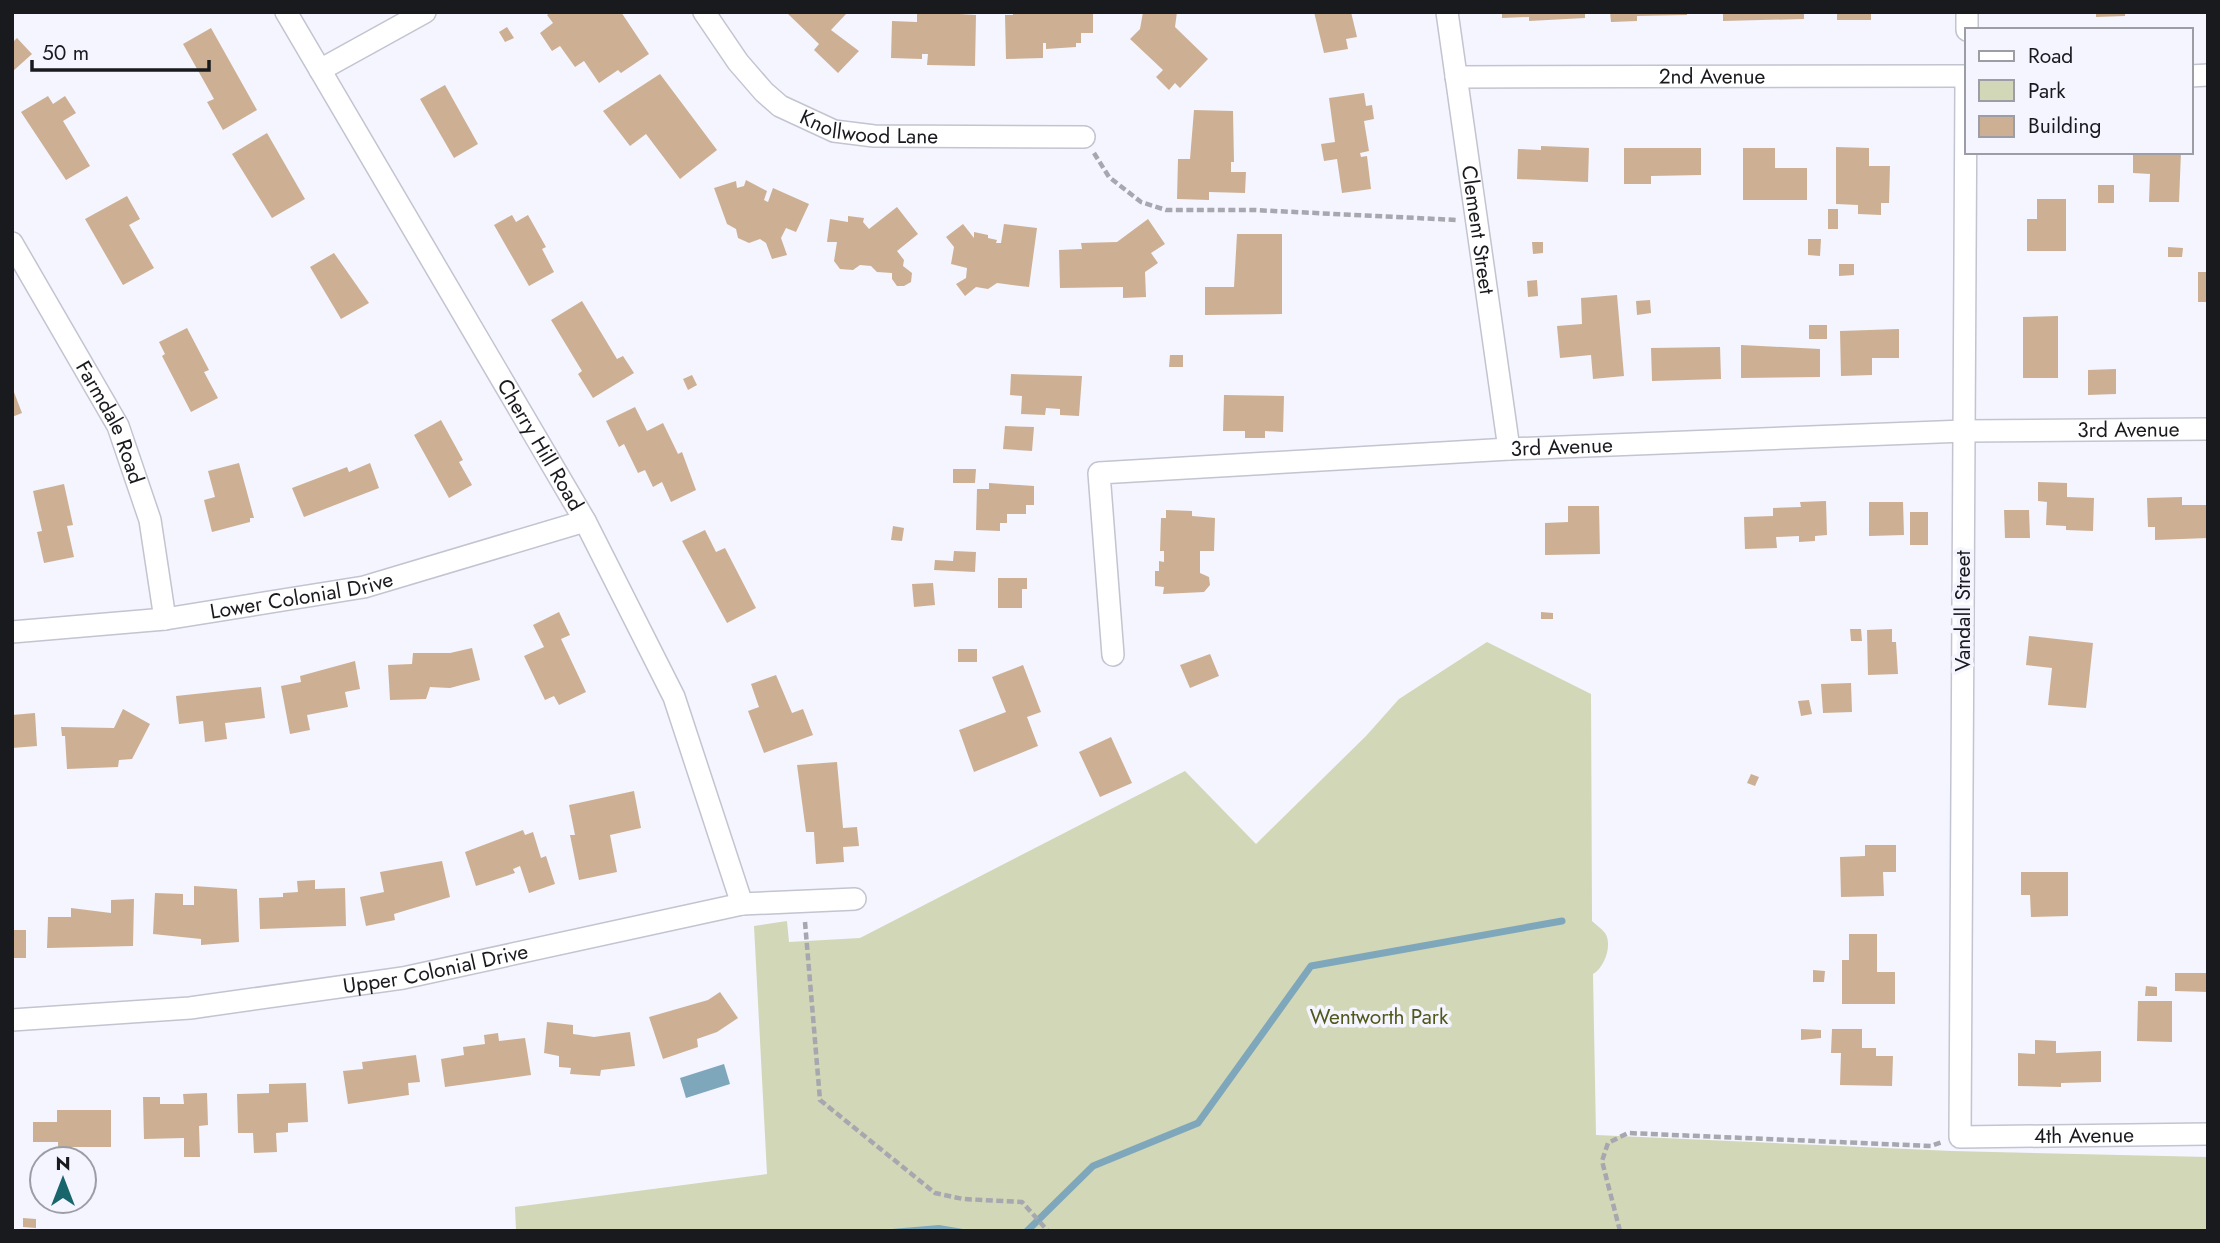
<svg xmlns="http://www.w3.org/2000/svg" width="2220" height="1243" font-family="Jost,sans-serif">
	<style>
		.green { fill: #d2d7b7 }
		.water { fill: #7fa7bb }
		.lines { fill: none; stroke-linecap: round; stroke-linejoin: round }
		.stream { stroke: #7fa7bb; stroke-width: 7 }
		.building { fill: #cdb093 }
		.minor-casing { stroke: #c2c4d0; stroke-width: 24 }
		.path { stroke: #a6a7af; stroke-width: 4.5; stroke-dasharray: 7 3.5; stroke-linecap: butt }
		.minor { stroke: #fff; stroke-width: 21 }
		.labels { text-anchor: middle; stroke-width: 7; stroke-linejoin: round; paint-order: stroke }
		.street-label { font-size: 21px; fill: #191a1e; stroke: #f4f5ff }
		.park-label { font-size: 21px; fill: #52571a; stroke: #f4f5ff }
	</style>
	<rect width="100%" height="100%" fill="#f4f5ff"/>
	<path class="green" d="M1487,642l104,52 1,227c4,4 10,8 13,12 8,12 -1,35 -12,41l3,161 356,16 256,6v74h-1692l-1,-24 252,-33 -13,-248 33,-5 2,21 71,-4 325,-167 71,73 110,-108 33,-37z"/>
	<g class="water">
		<path d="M724,1064l6,20 -44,14 -6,-20z"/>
		<path d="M939,1225l36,6h-107z"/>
	</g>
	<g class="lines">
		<path class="stream" d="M1027,1231l66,-65 105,-43 113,-157 251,-45"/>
	</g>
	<g class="building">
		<path d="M551,12h70l28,42 -28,19 -3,-3 -19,13 -15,-22 -9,6 -15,-21 -8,5 -12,-18 13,-10 -6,-8z"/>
		<path d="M786,12h58l2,2 -15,16 28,21 -21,22 -24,-23 5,-6z"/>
		<path d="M927,12l49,3 -1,51 -48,-1 1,-11h-6v5l-31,-1 1,-37 25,1v-9z"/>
		<path d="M1013,12h80v21h-12v10h-5v4l-30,2v-6h-3v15l-37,1 -1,-44h8z"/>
		<path d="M1143,12h34l-2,15 33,32 -28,29 -5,-5 -6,7 -13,-13 7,-7 -33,-31 10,-10z"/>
		<path d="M1314,12h37l6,25 -11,2 2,10 -24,4z"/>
		<path d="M1502,12h83v6l-56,3v-4l-27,1z"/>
		<path d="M1610,12h77v3l-50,1v5l-26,1z"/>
		<path d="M1723,12h81v7l-81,2z"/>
		<rect x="1837" y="12" width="34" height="8"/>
		<path d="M2096,12h29v4l-29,1z"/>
		<path d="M507,27l7,11 -9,4 -6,-10z"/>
		<path d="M211,28l46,82 -34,20 -16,-28 7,-3 -31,-55z"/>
		<path d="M17,38l15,16 -20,18v-29z"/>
		<path d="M660,74l57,76 -37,29 -34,-45 -16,12 -27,-35z"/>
		<path d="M445,85l33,59 -24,14 -34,-59z"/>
		<path d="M1364,93l2,13 6,-1 2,14 -10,2 5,30 -9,2 1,4 6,-1 4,33 -29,4 -5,-34 -13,2 -3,-17 14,-2 -6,-44z"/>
		<path d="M48,96l5,8 12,-8 11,17 -13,8 27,45 -24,14 -45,-68z"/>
		<path d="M1194,110l39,1 1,51h-3v10h15l-1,21 -36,-1v8l-32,-1 1,-40h12z"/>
		<path d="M267,133l38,66 -33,19 -40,-64z"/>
		<path d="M1541,146l48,2 -1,34 -71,-3 1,-30 23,1z"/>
		<path d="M1836,147l33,1v18h21l-1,37h-8v12l-23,-1v-9l-22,-1z"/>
		<path d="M1624,148h77v27l-50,1v8h-27z"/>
		<path d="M1743,148h32v20h32v32h-64z"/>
		<path d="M2133,152h48l-2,50h-30l1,-28 -17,-1z"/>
		<path d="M746,180l21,11 -3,9 4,2 5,-14 36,16 -13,28 -10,-4 -5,10 6,17 -15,4 -6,-16 -6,-4 -11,4 -11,-5 -2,-9 -9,-5 -13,-36 22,-7 1,7 7,-2z"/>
		<rect x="2098" y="185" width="16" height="18"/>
		<path d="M127,196l13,23 -11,6 25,43 -31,17 -38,-66z"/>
		<path d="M2037,199h29v52h-39v-32h10z"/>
		<path d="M897,207l21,27 -21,17 7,9 -1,6 9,7 -1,9 -7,4h-7l-5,-7v-6l-15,-1 -6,-6 -11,-1 -7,5 -13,-1 -6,-8 3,-19h-10l3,-23 18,3v-6l16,2 -1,4 6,7z"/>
		<rect x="1828" y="209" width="10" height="20"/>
		<path d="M512,215l4,7 12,-7 18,32 -4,2 12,23 -25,14 -35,-61z"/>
		<path d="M1148,219l17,25 -14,9 7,10 -13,9 1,25 -23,1v-11l-63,1 -1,-38 23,-1 -1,-6 36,-1z"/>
		<path d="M963,224l11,14v-6l14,3v3l9,2 -1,3h5l3,-19 33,4 -8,59 -32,-4 -9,6 -12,-2 -11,9 -9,-12 10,-6 1,-10 -16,-4 3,-17 -8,-10z"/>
		<path d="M1237,234h45v80l-77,1v-28h29z"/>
		<path d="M1808,239h13l-1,17 -12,-1z"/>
		<path d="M1532,242h11v11l-10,1z"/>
		<path d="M2168,247l15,1 -1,9h-14z"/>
		<path d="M334,253l35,50 -28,16 -31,-52z"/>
		<path d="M1839,264h15v11l-15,1z"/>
		<rect x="2198" y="272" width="10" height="30"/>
		<path d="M1537,280l1,16 -10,1 -1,-16z"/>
		<path d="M1617,295l7,81 -31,3 -2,-24 -31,3 -3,-32 25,-2 -1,-26z"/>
		<path d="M1650,300l1,13 -14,2 -1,-14z"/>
		<path d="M582,301l35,58 6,-3 11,17 -41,25 -15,-24 4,-3 -31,-51z"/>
		<path d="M2058,316v62h-35v-61z"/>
		<rect x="1809" y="325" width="18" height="14"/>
		<path d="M187,328l22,42 -5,2 14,26 -27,14 -29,-56 3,-2 -6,-12z"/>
		<path d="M1899,329v29h-27v17l-31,1 -1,-45z"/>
		<path d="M1741,345l79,4v28l-79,1z"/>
		<path d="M1720,347l1,32 -69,2 -1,-33z"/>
		<path d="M1170,355h13v12h-14z"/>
		<path d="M2116,369v25l-28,1v-25z"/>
		<path d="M1011,374l71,2 -3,40 -19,-1v-6l-14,-1 -1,7 -24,-1 1,-18 -12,-1z"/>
		<path d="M692,375l5,10 -9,5 -5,-11z"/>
		<path d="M12,387l10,26 -10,4z"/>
		<path d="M1224,395l60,1 -1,36 -18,-1v7h-20v-7h-22z"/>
		<path d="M635,407l12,24 16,-8 15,31 4,-2 14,38 -25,12 -9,-20 -9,5 -8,-17 -7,3 -14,-29 -5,3 -13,-26z"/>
		<path d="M441,420l22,40 -4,2 13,23 -23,13 -35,-63z"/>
		<path d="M1005,426l29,1 -2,24 -29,-2z"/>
		<path d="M239,463l15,55h-4v4l-38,10 -8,-32 11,-3 -7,-26z"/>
		<path d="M370,463l9,25 -75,29 -12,-29 55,-21 2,5z"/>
		<path d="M953,469h23l-1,14h-22z"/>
		<path d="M2038,482l29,1v14l27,1 -1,33 -27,-1v-4l-20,-1 1,-23 -9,-1z"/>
		<path d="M989,483l45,3v19h-8v9h-19v9h-7v8l-24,-1 1,-41h12z"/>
		<path d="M64,484l9,41 -6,1 7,31 -30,6 -7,-31 5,-1 -9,-40z"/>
		<path d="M2182,497v8h26v33l-53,2v-13h-7l-1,-29z"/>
		<path d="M1826,501l1,34 -12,1v5l-16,1v-6l-23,1 1,11 -32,1 -1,-32 29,-1v-8l28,-1 -1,-5z"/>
		<path d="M1869,502h34l1,33 -35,1z"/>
		<path d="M1568,506h31l1,48 -55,1v-32l23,-1z"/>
		<path d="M1166,510l26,1v5l23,2 -1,33h-14v22l9,4 1,8 -6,7 -41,2 1,-7 -9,-1v-15h4v-10l5,1v-11h-4l1,-33h5z"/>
		<path d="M2004,510h25l1,28h-25z"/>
		<rect x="1910" y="512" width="18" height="33"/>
		<path d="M893,526l11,2 -2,13 -11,-1z"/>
		<path d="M705,530l11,22 9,-4 31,60 -29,15 -45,-82z"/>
		<path d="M954,551l22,1 -1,20 -41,-2 1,-10 18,1z"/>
		<path d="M998,578h29v11h-5v19h-24z"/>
		<path d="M933,583l2,22 -21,2 -2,-23z"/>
		<path d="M559,612l11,23 -9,4 25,53 -27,13 -5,-9 -9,4 -21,-44 20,-9 -11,-22z"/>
		<path d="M1541,612l12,1v6h-12z"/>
		<path d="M1850,629h11l1,12h-11z"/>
		<path d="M1892,629v13h4l2,32 -30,1 -1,-45z"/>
		<path d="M2029,636l64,7 -7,65 -38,-3 4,-37 -26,-3z"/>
		<path d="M472,648l8,32 -30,8 -20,-1 -4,12 -36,1 -2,-35 24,-1 1,-11h37z"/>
		<rect x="958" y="649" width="19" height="13"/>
		<path d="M1210,654l9,22 -29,12 -10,-23z"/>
		<path d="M355,661l5,28 -15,3 3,15 -41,8 3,15 -20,4 -9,-48 20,-4 -1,-6z"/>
		<path d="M1023,665l18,47 -14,5 11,29 -64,26 -15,-42 47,-18 -14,-35z"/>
		<path d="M776,675l16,38 11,-4 10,26 -49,18 -16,-42 11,-4 -8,-23z"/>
		<path d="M1851,683l1,29 -29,1 -2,-29z"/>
		<path d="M261,687l4,31 -40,5 2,16 -22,3 -2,-21 -24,3 -3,-28z"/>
		<path d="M1809,700l3,14 -11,2 -3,-15z"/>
		<path d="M123,709l27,15 -18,35 -13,1 -1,7 -51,2 -2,-33h-3l-1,-9 53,1z"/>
		<path d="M35,713l2,33 -25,2v-33z"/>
		<path d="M1111,737l21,46 -32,14 -21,-45z"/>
		<path d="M837,762l6,66 14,-1 2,19 -16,1 1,15 -28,2 -2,-32h-8l-9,-67z"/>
		<path d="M1751,774l8,3 -4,9 -8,-3z"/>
		<path d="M634,791l7,37 -31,7 7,37 -38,8 -9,-45h5l-6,-30z"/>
		<path d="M523,830l2,5 8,-3 8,26 5,-2 9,28 -26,9 -9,-27 -7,3 2,4 -39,13 -11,-34z"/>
		<path d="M1865,845h31v27h-13l1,24 -43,1 -1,-40 25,-1z"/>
		<path d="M442,861l8,36 -56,17 1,6 -29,6 -6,-29 24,-5 -4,-20z"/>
		<path d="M2021,872h47v44l-37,1 -1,-22h-9z"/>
		<path d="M315,880v9l30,-1 1,38 -86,3 -1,-31 24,-1v-4l15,-1 -1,-11z"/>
		<path d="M194,886l43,3 2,53 -38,3v-6l-48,-5 2,-41 28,1v11h11z"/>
		<path d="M134,899l-1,47 -86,2 1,-31h23v-9l40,5v-13z"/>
		<rect x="12" y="930" width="14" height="28"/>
		<path d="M1849,934h28v38h18v32h-53v-44h7z"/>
		<path d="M1813,970l12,1 -1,11h-11z"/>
		<path d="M2175,973h33v19l-33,-1z"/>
		<path d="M2146,986l11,1v9h-12z"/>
		<path d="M720,992l18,26 -21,14 -20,7 1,8 -35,12 -14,-42 59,-17z"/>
		<path d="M2138,1001h34v41l-35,-1z"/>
		<path d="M547,1022l26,3v9l21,3 36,-5 5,34 -34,4 -1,6 -30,-2 1,-6 -12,-1v-11l-15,-3z"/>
		<path d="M1801,1029l20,1v8l-20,2z"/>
		<path d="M1832,1029h30v19h14v8h17l-1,30 -52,-1 1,-32h-10z"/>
		<path d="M498,1033l1,8 26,-3 6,37 -86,12 -4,-28 23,-4 -1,-8 22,-3 -1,-9z"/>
		<path d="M2035,1040l21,1v12l45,-2v31l-40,1v4l-43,-1v-33l17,1z"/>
		<path d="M416,1055l4,27 -12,1 1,12 -61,9 -5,-33 20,-2 -1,-7z"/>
		<path d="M306,1083l2,39 -20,1v9l-12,1 1,19 -23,1 -1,-20h-15l-1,-39 32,-1v-9z"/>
		<path d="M207,1093l1,32 -9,1 1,31h-16v-19l-40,1 -1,-42h17v7h24l-1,-10z"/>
		<path d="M57,1110h54v37h-53v-5h-25v-20h24z"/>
		<path d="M23,1218l13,1v9l-13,-1z"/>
	</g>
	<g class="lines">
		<defs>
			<g id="minor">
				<path id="s1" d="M286,12l299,509 89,176 68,207"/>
				<path id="s2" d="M704,12l34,50 26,30 16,14 54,25 40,5 210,1"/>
				<path id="s3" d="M1447,12l62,437"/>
				<path d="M1967,30v-18"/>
				<path d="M320,70l105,-58"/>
				<path d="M2190,76l18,-1"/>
				<path id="s4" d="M1456,77l510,-1"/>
				<path id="s5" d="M1966,85l-6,1052 248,-3"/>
				<path id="s6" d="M12,243l106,183 32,94 15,99"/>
				<path id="s7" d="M12,632l153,-13 199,-32 221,-66"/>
				<path id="s8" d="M1113,655l-14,-182 410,-24 455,-18 244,-2"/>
				<path id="s9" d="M12,1020l178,-12 213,-30 339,-74 113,-5"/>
			</g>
		</defs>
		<use href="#minor" class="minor-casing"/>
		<g class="path">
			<path d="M1094,153l15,24 32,25 25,8h88l203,10"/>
			<path d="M805,922l15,178 115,93 28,6 59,3 26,29"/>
			<path d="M1620,1231l-18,-70 6,-18 20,-10 303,13 11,-4"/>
		</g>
		<use href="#minor" class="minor"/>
	</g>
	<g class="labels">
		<g class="street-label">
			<text dy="7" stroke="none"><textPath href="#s4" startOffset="256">2nd Avenue</textPath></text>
			<text dy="7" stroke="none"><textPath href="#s2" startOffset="215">Knollwood Lane</textPath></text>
			<text dy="7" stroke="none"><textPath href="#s3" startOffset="220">Clement Street</textPath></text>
			<text dy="7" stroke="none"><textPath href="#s6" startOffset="205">Farmdale Road</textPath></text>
			<text dy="7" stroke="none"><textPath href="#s8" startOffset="1213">3rd Avenue</textPath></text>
			<text dy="7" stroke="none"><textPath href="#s1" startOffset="502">Cherry Hill Road</textPath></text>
			<text dy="7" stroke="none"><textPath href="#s8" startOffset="646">3rd Avenue</textPath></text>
			<text dy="7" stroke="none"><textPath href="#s7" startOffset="292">Lower Colonial Drive</textPath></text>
			<text transform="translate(1963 611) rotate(-90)" y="7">Vandall Street</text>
			<text dy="7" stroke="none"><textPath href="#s9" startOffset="427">Upper Colonial Drive</textPath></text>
			<text dy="7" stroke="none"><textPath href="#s5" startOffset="1176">4th Avenue</textPath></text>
		</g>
		<g class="park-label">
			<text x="1379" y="1024">Wentworth Park</text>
		</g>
	</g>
	<rect width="2220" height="1243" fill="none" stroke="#191a1e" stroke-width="28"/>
	<rect x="1965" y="28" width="228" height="126" fill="#f4f5ff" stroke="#9c9da5" stroke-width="2"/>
	<rect x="1979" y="51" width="35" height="10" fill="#ffffff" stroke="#9c9da5" stroke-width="2"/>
	<text x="2028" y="63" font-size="21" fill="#191a1e">Road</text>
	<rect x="1979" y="80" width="35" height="21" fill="#d2d7b7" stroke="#9c9da5" stroke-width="2"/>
	<text x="2028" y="98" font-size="21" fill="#191a1e">Park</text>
	<rect x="1979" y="116" width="35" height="21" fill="#cdb093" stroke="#9c9da5" stroke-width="2"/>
	<text x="2028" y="133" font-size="21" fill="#191a1e">Building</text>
	<g transform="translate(63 1180)"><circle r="33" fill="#f4f5ff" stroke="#9c9da5" stroke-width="2"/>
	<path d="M0-5L12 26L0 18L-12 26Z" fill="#18666b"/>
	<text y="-10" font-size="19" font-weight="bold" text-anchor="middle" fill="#191a1e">N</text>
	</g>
	<path d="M32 60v10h177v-10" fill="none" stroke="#191a1e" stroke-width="3.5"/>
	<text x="42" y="60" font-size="21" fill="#191a1e" stroke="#f4f5ff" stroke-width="5" paint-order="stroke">50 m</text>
</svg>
